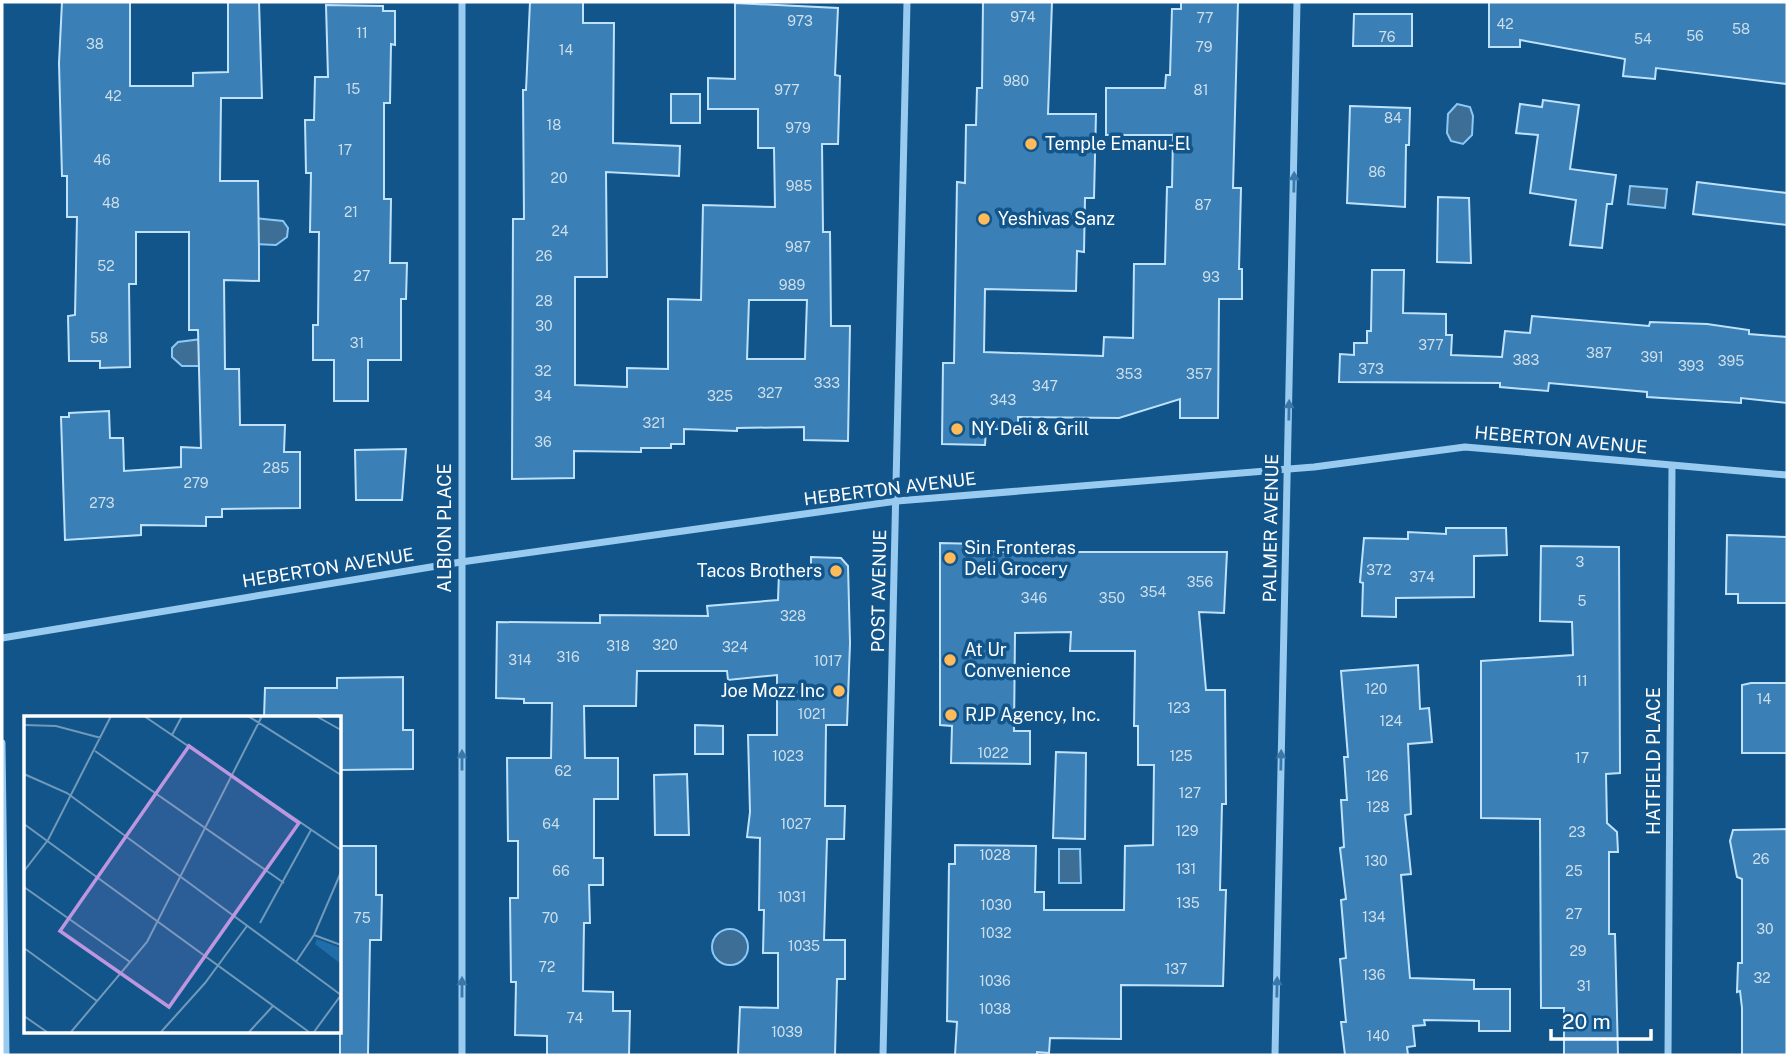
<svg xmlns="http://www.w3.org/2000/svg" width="1789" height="1057" font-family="'Public Sans',sans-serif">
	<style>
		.water { fill: #3c6e96; stroke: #8ac8f5; stroke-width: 2 }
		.building { fill: #3a7fb5; stroke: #bfe2fc; stroke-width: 2; fill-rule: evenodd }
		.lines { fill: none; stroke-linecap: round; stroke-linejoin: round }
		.minor { stroke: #99cbf1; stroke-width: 7 }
		.oneway { fill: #3a78aa }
		.poi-dot { fill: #ffbb59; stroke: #12558b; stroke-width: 2.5 }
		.labels { text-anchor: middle; stroke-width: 7; stroke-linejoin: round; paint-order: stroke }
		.number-label { font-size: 14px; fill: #cedfec }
		.poi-label { font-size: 18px; fill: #fff; stroke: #12558b; text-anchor: start }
		.street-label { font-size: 18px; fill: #fff; stroke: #12558b }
		.inset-road { fill: none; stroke: #7199b9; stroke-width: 2 }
		.view { fill: #bd96df; fill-opacity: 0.15; stroke: #bd96df; stroke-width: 3.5 }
		.inset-edge { fill: none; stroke: #fff; stroke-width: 3.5 }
	</style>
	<rect width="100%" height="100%" fill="#12558b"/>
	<g class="water">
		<path d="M1457,104l13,3 3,9 -1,19 -9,9 -12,-3 -4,-8 1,-19z"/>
		<path d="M1630,186l37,3 -2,19 -37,-4z"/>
		<path d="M253,218l30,3 5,7 -1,9 -11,8 -25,-1z"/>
		<path d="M202,339v27h-20l-10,-9v-9l6,-6z"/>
		<path d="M1059,849h21l1,34h-22z"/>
		<circle cx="730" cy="947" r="18"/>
	</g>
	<g class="building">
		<path d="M62,2h68v84h63v-13l35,-1v-70h31l3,96h-41l-1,83h38l1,69v31l-35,-1 1,89h14l1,56h45l-1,27h16v56l-78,1v8h-16v9l-65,-1v10l-76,5 -4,-123h8v-4l40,-2 1,27h13l1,33 57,-4v-20l20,1 -3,-118h-9v-98h-53v52h-7l1,83 -30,1v-7h-31l-1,-45 7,-1 2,-98h-10v-41h-5l-3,-113z"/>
		<path d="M530,2h53v21h31l-1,120 67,3 -1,30 -73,-4 1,105h-32v108l52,2v-19l41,1v-70l33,1 2,-95 72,2 -1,-59h-16v-39h-50v-31l27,1v-76l103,5 -3,67 5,1 -2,68h-16l1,88h7l1,94h19l-2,115 -44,-1v-13l-67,1v3l-53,-2v15h-13v4h-30v4l-67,-1v27l-62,1 1,-260h11l-1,-129h3zM749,300h58l-2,59h-58z"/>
		<path d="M983,2h69l-4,112h48l-2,84h-9l-1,54 -7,-1 -1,40 -91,-2 -1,63 119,4 1,-19 29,1 1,-74h31l2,-77h5l1,-52h-67v-47h59l1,-13h4l2,-66h9v-7h57l-5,186h8l-2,81h3v30h-23l-1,119h-38v-19l-61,19 -101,-1v12h-32l-1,16 -43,-1 1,-81h11l3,-181 8,1 1,-58h10l1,-37h5z"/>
		<path d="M1489,2h298v82l-131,-16 -1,11 -32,-3 2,-17 -105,-19v7h-31z"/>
		<path d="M326,5l57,1v5h12v34l-4,-1 -1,59h-6v96h7l-1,64h17l-1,36h-5v61h-33v41h-34v-41h-21v-35h5l1,-93h-9l1,-59h-5l-1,-53h9l1,-43h13z"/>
		<path d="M1354,14h58v32h-59z"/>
		<rect x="671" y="94" width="29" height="29"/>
		<path d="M1543,100l36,5 -9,64 46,6 -4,29h-5l-5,44 -32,-3 6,-45 -46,-7 8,-58 -22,-2 4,-29 22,3z"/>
		<path d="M1350,106l60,2 -1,37h-3l-1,62 -58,-4z"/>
		<path d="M1697,182l90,11v32l-94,-11z"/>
		<path d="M1438,197l31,1 2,65 -34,-1z"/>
		<path d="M1372,270h32l-1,43 43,1v21h6l-1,20 51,2 3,-26 25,2 2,-17 117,10 1,-4 57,2 42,6v4l38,3v66l-46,-5v5l-94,-6v-5l-98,-9 -1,8 -48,-4v-4l-161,-1 1,-28 14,1v-12h13v-12h4z"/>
		<path d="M406,449l-4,51h-46l-1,-50z"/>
		<path d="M1446,528h60l1,27 -33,1v41l-78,1v19l-34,-1 1,-33 -3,-1 4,-44 44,1v-7l38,2z"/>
		<path d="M1727,535l60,2v66h-49v-9h-12z"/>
		<path d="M940,543l39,1 -1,8h249l-3,61 -25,-1 7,78h19l1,114h-4l-2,86h6l-3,96 -102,-1v54l-71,-1 -1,15 -12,-1v3h-82l2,-33 -10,-1 2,-157h6v-19l81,1 -1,46h9v18h80l1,-64 28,-1 1,-80h-16v-39h-4l1,-75h-65l1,-19 -56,1 -1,98h16v33l-79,-1 1,-37 -12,-1z"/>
		<path d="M1541,546l78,1 1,226 -14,1 1,49 10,9 1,20h-9v82h6l3,121h-54v-47h-23l-1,-189 -59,-1v-157l92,-6 -1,-33 -32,-1z"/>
		<path d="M811,557l30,1 7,8 2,77 -3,82h-21l-1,81h20l-1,33h-17l-3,101h21v39h-8l-2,76h-97l2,-48 38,1v-55h-15l1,-43h-5l1,-72 -13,-1 3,-25 -2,-77h29v-60l-49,5 -1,-9h-90l-1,35h-52l1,52h33v41h-24v59h9v27h-14l1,38h-6l-1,68 30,1v19h17l-1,44h-82v-19l-32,-1 1,-53h-5l-1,-84h8v-57h-10l-1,-83h44l1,-55h-28v-4l-28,-1 1,-76 103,1v-8l108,1 -1,-10 71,-6 1,-28h32z"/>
		<path d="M1418,665l2,44 9,-1 3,34 -24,2 3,70 -6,1 6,59 -10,1 9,103 64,2v9h36v42h-31v-10l-55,-1 1,5 -12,1 2,20 -8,1 1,8h-63l-4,-33h5l-6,-63 6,-1 -5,-58 5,-1 -6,-51 4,-1 -3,-47h6l-3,-43h4l-7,-86z"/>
		<path d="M403,677v53h10v39l-73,1v-52h-76l1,-30h72v-10z"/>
		<path d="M1751,683h36v70h-45v-68z"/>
		<path d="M695,725l28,1v28h-28z"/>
		<path d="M1056,752l30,1 -1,86 -32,-1z"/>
		<path d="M687,774l2,61h-34l-1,-60z"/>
		<path d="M1787,829v226h-45v-47l-2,-17 -3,1 1,-29h4v-84l-5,-2 -7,-36 3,-11z"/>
		<path d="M340,846h36v49h6l-1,45h-11l-2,115h-28z"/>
	</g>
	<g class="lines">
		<g class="minor">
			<path d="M2,638l459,-76 436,-61 417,-34 151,-20 322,28"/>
			<path d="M2,743l4,312"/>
			<path d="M462,1055v-1053"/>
			<path d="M883,1055l24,-1053"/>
			<path d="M1275,1055l22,-1053"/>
			<path d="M1668,1055l4,-589"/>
		</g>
	</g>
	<defs><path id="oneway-solid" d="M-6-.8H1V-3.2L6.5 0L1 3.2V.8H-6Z" transform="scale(1.75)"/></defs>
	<g class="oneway">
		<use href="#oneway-solid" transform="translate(1294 182) rotate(-89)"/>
		<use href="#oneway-solid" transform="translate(1289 410) rotate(-89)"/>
		<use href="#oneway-solid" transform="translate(462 760) rotate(-90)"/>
		<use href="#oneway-solid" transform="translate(1281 760) rotate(-89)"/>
		<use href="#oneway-solid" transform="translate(462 987) rotate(-90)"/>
		<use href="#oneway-solid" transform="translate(1277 987) rotate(-89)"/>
	</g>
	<g class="poi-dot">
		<circle cx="1031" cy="144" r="7"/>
		<circle cx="984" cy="219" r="7"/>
		<circle cx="957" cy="429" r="7"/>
		<circle cx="950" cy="558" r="7"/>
		<circle cx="836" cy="571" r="7"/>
		<circle cx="950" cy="660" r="7"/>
		<circle cx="839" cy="691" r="7"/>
		<circle cx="951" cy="715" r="7"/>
	</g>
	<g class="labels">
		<g class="number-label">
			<text x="1023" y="22">974</text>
			<text x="1205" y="23">77</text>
			<text x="800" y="26">973</text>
			<text x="1505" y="29">42</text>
			<text x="1741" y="34">58</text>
			<text x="362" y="38">11</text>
			<text x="1695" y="41">56</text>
			<text x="1387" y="42">76</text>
			<text x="1643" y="44">54</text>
			<text x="95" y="49">38</text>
			<text x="1204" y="52">79</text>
			<text x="566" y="55">14</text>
			<text x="1016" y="86">980</text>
			<text x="353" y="94">15</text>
			<text x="787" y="95">977</text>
			<text x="1201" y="95">81</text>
			<text x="113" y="101">42</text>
			<text x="1393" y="123">84</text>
			<text x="554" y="130">18</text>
			<text x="798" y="133">979</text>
			<text x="345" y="155">17</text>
			<text x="102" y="165">46</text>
			<text x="1377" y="177">86</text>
			<text x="559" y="183">20</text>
			<text x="799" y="191">985</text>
			<text x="111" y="208">48</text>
			<text x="1203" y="210">87</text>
			<text x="351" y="217">21</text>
			<text x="560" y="236">24</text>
			<text x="798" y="252">987</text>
			<text x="544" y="261">26</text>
			<text x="106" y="271">52</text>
			<text x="362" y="281">27</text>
			<text x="1211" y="282">93</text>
			<text x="792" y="290">989</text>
			<text x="544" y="306">28</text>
			<text x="544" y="331">30</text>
			<text x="99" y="343">58</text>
			<text x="357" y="348">31</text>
			<text x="1431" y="350">377</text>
			<text x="1599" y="358">387</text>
			<text x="1652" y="362">391</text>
			<text x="1526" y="365">383</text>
			<text x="1731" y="366">395</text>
			<text x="1691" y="371">393</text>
			<text x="1371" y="374">373</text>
			<text x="543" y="376">32</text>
			<text x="1129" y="379">353</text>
			<text x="1199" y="379">357</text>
			<text x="827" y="388">333</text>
			<text x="1045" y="391">347</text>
			<text x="770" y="398">327</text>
			<text x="543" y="401">34</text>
			<text x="720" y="401">325</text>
			<text x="1003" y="405">343</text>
			<text x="654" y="428">321</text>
			<text x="543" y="447">36</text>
			<text x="276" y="473">285</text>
			<text x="196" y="488">279</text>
			<text x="102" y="508">273</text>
			<text x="1580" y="567">3</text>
			<text x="1379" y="575">372</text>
			<text x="1422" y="582">374</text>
			<text x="1200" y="587">356</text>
			<text x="1153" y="597">354</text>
			<text x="1034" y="603">346</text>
			<text x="1112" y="603">350</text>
			<text x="1582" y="606">5</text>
			<text x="793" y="621">328</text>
			<text x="665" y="650">320</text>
			<text x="618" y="651">318</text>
			<text x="735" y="652">324</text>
			<text x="568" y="662">316</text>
			<text x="520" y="665">314</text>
			<text x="828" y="666">1017</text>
			<text x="1582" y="686">11</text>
			<text x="1376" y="694">120</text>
			<text x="1764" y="704">14</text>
			<text x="1179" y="713">123</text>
			<text x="812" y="719">1021</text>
			<text x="1391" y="726">124</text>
			<text x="993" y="758">1022</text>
			<text x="788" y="761">1023</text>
			<text x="1181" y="761">125</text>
			<text x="1582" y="763">17</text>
			<text x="563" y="776">62</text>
			<text x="1377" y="781">126</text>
			<text x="1190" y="798">127</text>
			<text x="1378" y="812">128</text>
			<text x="551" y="829">64</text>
			<text x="796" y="829">1027</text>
			<text x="1187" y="836">129</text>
			<text x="1577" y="837">23</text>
			<text x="995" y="860">1028</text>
			<text x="1761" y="864">26</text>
			<text x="1376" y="866">130</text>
			<text x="1186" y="874">131</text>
			<text x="561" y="876">66</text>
			<text x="1574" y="876">25</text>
			<text x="792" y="902">1031</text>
			<text x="1188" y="908">135</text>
			<text x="996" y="910">1030</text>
			<text x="1574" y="919">27</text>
			<text x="1374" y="922">134</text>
			<text x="362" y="923">75</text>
			<text x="550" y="923">70</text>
			<text x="1765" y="934">30</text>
			<text x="996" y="938">1032</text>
			<text x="804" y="951">1035</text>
			<text x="1578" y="956">29</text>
			<text x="547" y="972">72</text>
			<text x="1176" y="974">137</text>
			<text x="1374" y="980">136</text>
			<text x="1762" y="983">32</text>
			<text x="995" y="986">1036</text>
			<text x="1584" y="991">31</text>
			<text x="995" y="1014">1038</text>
			<text x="575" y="1023">74</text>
			<text x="787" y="1037">1039</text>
			<text x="1378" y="1041">140</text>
		</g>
		<g class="poi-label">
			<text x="1045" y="150">Temple Emanu-El</text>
			<text x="998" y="225">Yeshivas Sanz</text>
			<text x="971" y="435">NY Deli &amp; Grill</text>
			<text x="964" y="554">Sin Fronteras<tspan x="964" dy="21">Deli Grocery</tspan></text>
			<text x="822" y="577" text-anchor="end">Tacos Brothers</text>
			<text x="964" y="656">At Ur<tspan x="964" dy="21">Convenience</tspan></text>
			<text x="825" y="697" text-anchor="end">Joe Mozz Inc</text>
			<text x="965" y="721">RJP Agency, Inc.</text>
		</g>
		<g class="street-label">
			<text transform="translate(1561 440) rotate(5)" y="6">HEBERTON AVENUE</text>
			<text transform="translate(890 489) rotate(-7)" y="6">HEBERTON AVENUE</text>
			<text transform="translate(445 528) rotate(-90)" y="6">ALBION PLACE</text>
			<text transform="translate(1271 528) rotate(-89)" y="6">PALMER AVENUE</text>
			<text transform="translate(328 568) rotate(-9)" y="6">HEBERTON AVENUE</text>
			<text transform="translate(879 591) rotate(-89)" y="6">POST AVENUE</text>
			<text transform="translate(1654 761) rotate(-90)" y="6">HATFIELD PLACE</text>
		</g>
	</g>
	<g transform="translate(24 716)">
		<rect width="317" height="317" fill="#12558b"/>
		<path d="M293,223l24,9v16l-26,-20z" fill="#206ea9"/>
		<path class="inset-road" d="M120,0l197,134M224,0l93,59M292,0l25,14M0,9l32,1 45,12M148,19l10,-19M71,35l189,132M0,58l43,19 274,202M0,108l285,208M0,155l24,-31 63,-124M0,171l106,75M236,207l51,-93M290,219l27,10M0,232l73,53M272,246l18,-27 27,-63M0,300l23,16M47,316l76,-90 115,-226M137,316l44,-49 42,-57M225,316l24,-26M290,316l27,-37"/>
		<path class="view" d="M165,30l110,77 -130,184 -109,-76z"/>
		<rect width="317" height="317" class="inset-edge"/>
	</g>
	<rect width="1789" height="1057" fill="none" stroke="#ffffff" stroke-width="7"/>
	<path d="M1551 1029v10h100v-10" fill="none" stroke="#ffffff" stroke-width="3.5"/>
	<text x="1562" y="1029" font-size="21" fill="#ffffff" stroke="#12558b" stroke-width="5" paint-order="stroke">20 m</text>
</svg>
